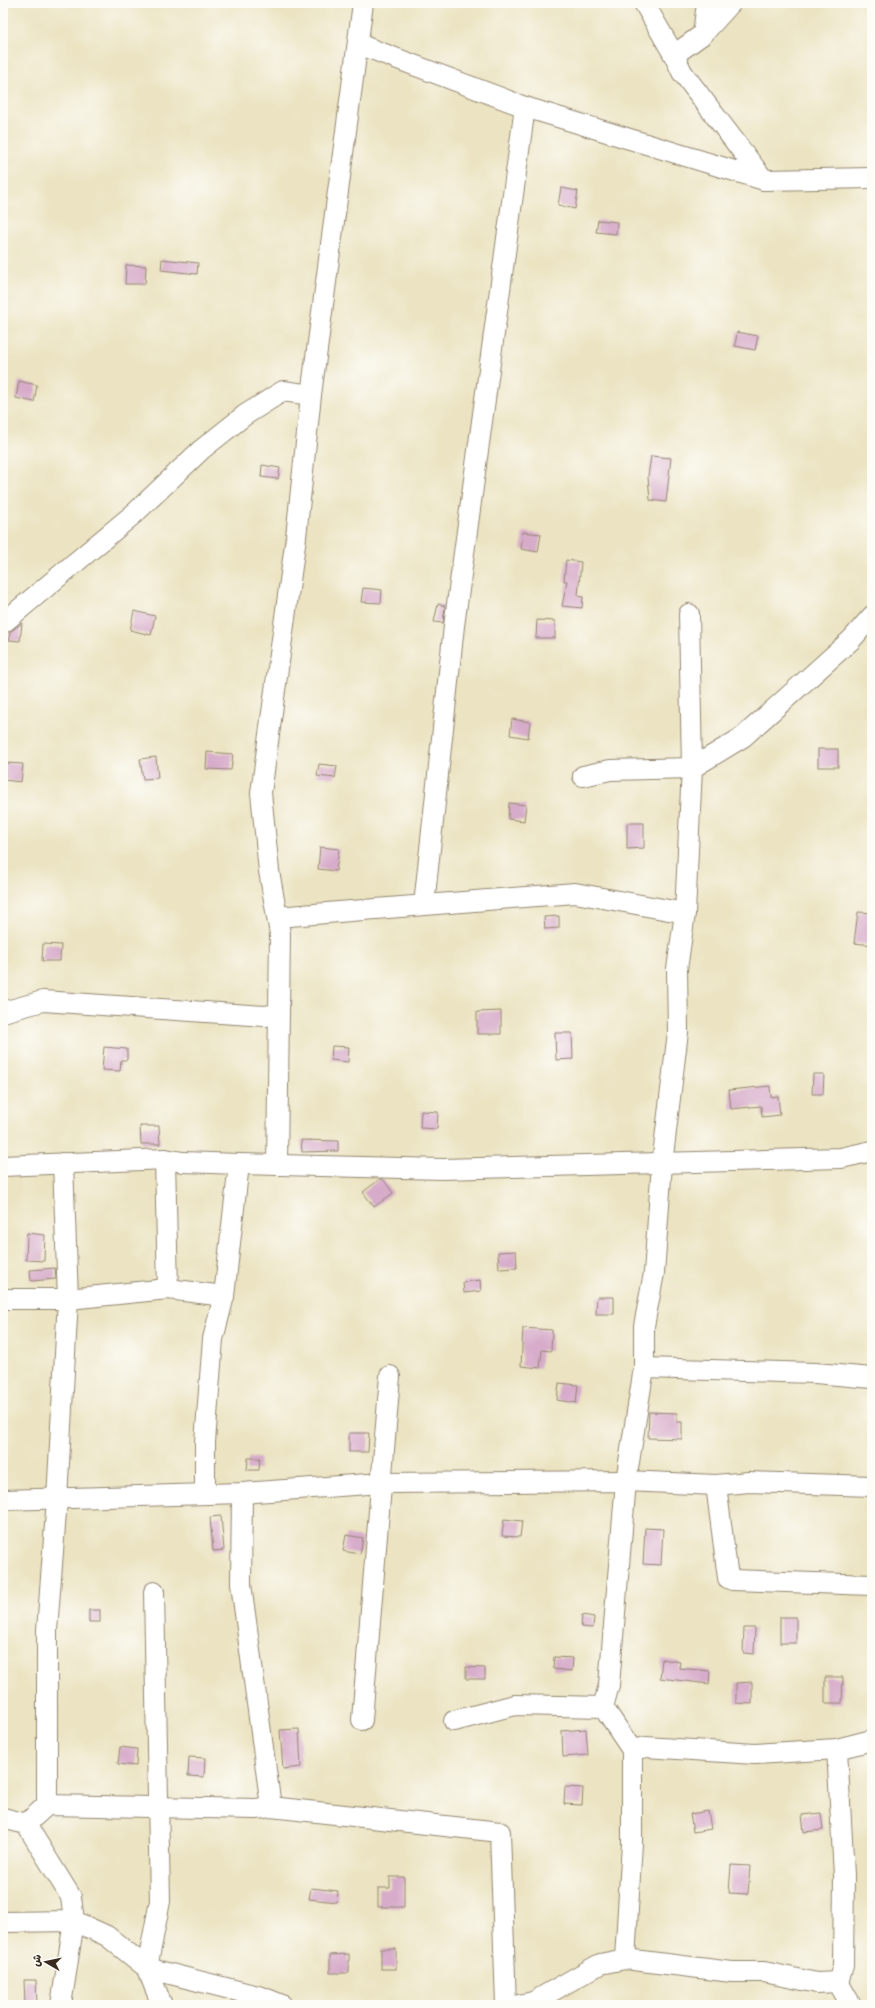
<svg xmlns="http://www.w3.org/2000/svg" width="875" height="2008" font-family="Itim,'Playpen Sans Arabic',sans-serif">
	<style>
		.building { fill: #d7acca }
		.lines { fill: none; stroke-linecap: round; stroke-linejoin: round }
		.minor-casing { stroke: #938670; stroke-width: 22 }
		.minor { stroke: #fff; stroke-width: 20 }
	</style>
	<rect width="100%" height="100%" fill="#fdfcf7"/>
	<filter id="ink" filterUnits="userSpaceOnUse"><feTurbulence type="fractalNoise" baseFrequency=".025" numOctaves="2"/><feDisplacementMap in="SourceGraphic" scale="8" xChannelSelector="R" yChannelSelector="G"/><feConvolveMatrix kernelMatrix="1 2 1 2 8 2 1 2 1" color-interpolation-filters="sRGB"/></filter>
	<filter id="wash" filterUnits="userSpaceOnUse"><feTurbulence type="fractalNoise" baseFrequency=".012" numOctaves="4" result="noise"/><feDisplacementMap in="SourceGraphic" scale="16" xChannelSelector="R" yChannelSelector="G"/><feGaussianBlur stdDeviation="0.9" result="paint"/><feColorMatrix in="noise" values="0 0 0 0 0 0 0 0 0 0 0 0 0 0 0 0 0 1.4 0 .05"/><feComposite in="paint" operator="in"/></filter>
	<g filter="url(#wash)">
		<rect width="100%" height="100%" fill="#ebe3c1"/>
		<g id="blocks">
			<g class="building">
				<path d="M561,188l17,3 -3,18 -17,-4z"/>
				<path d="M598,220l19,2 -1,12 -20,-2z"/>
				<path d="M162,259l36,4 -1,11 -36,-4z"/>
				<path d="M126,265l20,1 -1,18h-20z"/>
				<path d="M737,332l21,4 -3,14 -20,-4z"/>
				<path d="M19,381l18,4 -3,17 -18,-4z"/>
				<path d="M651,456l20,2 -5,44 -16,-2 -2,-23z"/>
				<path d="M262,465l18,3 -2,11 -17,-2z"/>
				<path d="M523,532l18,2 -3,18 -17,-3z"/>
				<path d="M566,560l15,2 -3,34 5,1 -1,11 -20,-2 5,-25h-3z"/>
				<path d="M363,588l19,2 -1,13 -20,-1z"/>
				<path d="M438,604l7,2 -2,17 -9,-1z"/>
				<path d="M134,611l21,5 -4,19 -21,-5z"/>
				<path d="M537,620l18,1v17h-19z"/>
				<path d="M22,623l-2,18 -11,-1 1,-8z"/>
				<path d="M512,719l18,3 -2,16 -18,-3z"/>
				<rect x="818" y="749" width="20" height="18"/>
				<path d="M207,752l26,2 -2,16 -25,-1z"/>
				<path d="M156,757l2,21 -15,1 -3,-20z"/>
				<path d="M6,763l17,1 -2,18 -17,-2z"/>
				<path d="M319,764l18,2 -2,12 -18,-2z"/>
				<path d="M509,803l17,2 -2,16 -16,-2z"/>
				<path d="M627,823h17v25l-17,1z"/>
				<path d="M320,847l19,2 -3,22 -18,-2z"/>
				<path d="M858,912l14,1v32l-18,-2z"/>
				<path d="M559,916v12l-14,1 -1,-12z"/>
				<path d="M43,944l18,1 -1,16h-18z"/>
				<path d="M501,1011v23h-24v-22z"/>
				<path d="M555,1033h17l1,26 -17,1z"/>
				<path d="M332,1046l17,1 -1,15 -17,-2z"/>
				<path d="M104,1047l23,2v11h-6l-1,11 -18,-1z"/>
				<path d="M813,1074h11l-1,20h-11z"/>
				<path d="M770,1086l1,11 7,-1 2,19 -18,2 -1,-11 -30,3 -2,-19z"/>
				<path d="M421,1111l17,1 -1,17 -17,-1z"/>
				<path d="M140,1126h19l1,18h-19z"/>
				<path d="M301,1140l37,1v10l-36,1z"/>
				<path d="M380,1179h3l10,14 -19,14 -11,-15z"/>
				<path d="M27,1233l18,2 -1,26 -18,-1z"/>
				<path d="M516,1251l1,17 -18,1 -1,-17z"/>
				<path d="M55,1268l1,11 -25,2 -1,-11z"/>
				<path d="M480,1280l1,11 -17,2 -1,-11z"/>
				<path d="M597,1297h17v17h-18z"/>
				<path d="M523,1328l29,2 -1,21 -9,-1 -2,18 -19,-2z"/>
				<path d="M559,1383l19,2 -2,18 -19,-3z"/>
				<path d="M649,1412l28,1v9h5v17l-34,-1z"/>
				<path d="M349,1433h20l-1,19h-19z"/>
				<path d="M248,1458h12l-1,12h-12z"/>
				<path d="M221,1516l3,34 -11,1 -3,-34z"/>
				<path d="M504,1519l18,2 -2,16 -18,-1z"/>
				<path d="M645,1528l18,1 -2,36 -18,-1z"/>
				<path d="M346,1535l17,3 -3,16 -17,-3z"/>
				<rect x="89" y="1610" width="11" height="12"/>
				<path d="M582,1615l12,2 -1,11 -12,-1z"/>
				<rect x="780" y="1617" width="16" height="26"/>
				<path d="M744,1628h11l-1,26 -11,-1z"/>
				<path d="M554,1657l19,1 -1,13 -19,-2z"/>
				<path d="M662,1659l18,3 -1,6 31,3 -1,13 -49,-6z"/>
				<path d="M466,1667l19,1v11h-19z"/>
				<path d="M825,1677h18l-1,26h-17z"/>
				<path d="M752,1682v22l-16,-1v-20z"/>
				<path d="M299,1729l2,38 -18,2 -3,-39z"/>
				<path d="M586,1729l2,26 -25,2 -1,-26z"/>
				<path d="M120,1747l17,2 -1,17 -18,-2z"/>
				<path d="M189,1757l16,1 -1,19 -16,-1z"/>
				<path d="M565,1787l18,1 -1,17 -18,-1z"/>
				<path d="M708,1811l3,18 -18,3 -3,-18z"/>
				<path d="M821,1813l2,17 -19,2 -2,-17z"/>
				<path d="M731,1865l19,1 -2,28 -19,-1z"/>
				<path d="M390,1877h14v30h-26v-19h12z"/>
				<path d="M311,1888l27,3 -1,11 -28,-3z"/>
				<rect x="381" y="1949" width="15" height="20"/>
				<path d="M349,1954v19h-19v-18z"/>
				<path d="M24,1980h12l1,25h-12z"/>
			</g>
		</g>
	</g>
	<g filter="url(#ink)">
		<use href="#blocks" fill-opacity="0" stroke="#938670" stroke-width="1"/>
		<g class="lines">
			<defs>
				<g id="minor">
					<path d="M644,3l30,52 8,17 82,108 108,-2"/>
					<path d="M703,34l4,-31"/>
					<path d="M358,44l167,63 239,73"/>
					<path d="M674,55l29,-21 28,-31"/>
					<path d="M3,623l133,-111 65,-62 44,-35 38,-24 28,4"/>
					<path d="M583,776l27,-6 82,-2 51,-31 108,-97 21,-24"/>
					<path d="M424,905l30,-279 71,-519"/>
					<path d="M277,917l298,-24 110,20"/>
					<path d="M3,1012l40,-11 222,15 14,-2"/>
					<path d="M165,1159l3,130"/>
					<path d="M277,1165l3,-231 -11,-63 -8,-78 35,-256 15,-142 52,-392"/>
					<path d="M3,1166l162,-7 18,3 56,2 204,5 398,-11 31,-7"/>
					<path d="M3,1299h65l100,-10 56,7"/>
					<path d="M644,1368l171,5 57,5"/>
					<path d="M716,1485l12,93 4,2 140,5"/>
					<path d="M242,1493l-1,91 30,223"/>
					<path d="M205,1494v-52l8,-103 11,-43 15,-132"/>
					<path d="M3,1500l239,-7 140,-10 244,-2 90,4 33,-3 123,4"/>
					<path d="M154,1592l6,309 -13,67 15,37"/>
					<path d="M362,1720l28,-344"/>
					<path d="M454,1721l61,-16 88,2"/>
					<path d="M837,1749l7,126 -1,91 -5,16 13,23"/>
					<path d="M632,1750l14,-3 109,7 82,-5 35,-9"/>
					<path d="M47,1805v-175l10,-131 11,-200 -5,-136"/>
					<path d="M3,1818l23,6 45,73 3,24 -13,84"/>
					<path d="M26,1824l21,-19 209,4 15,-2 229,25 6,173"/>
					<path d="M3,1922l71,-1 33,15 40,32 115,29 20,8"/>
					<path d="M625,1959l7,-116v-93l-29,-43 6,-22 17,-204 18,-113v-42l10,-53 8,-109 16,-132 -1,-63 8,-56 7,-145 -3,-154"/>
					<path d="M519,2005l14,-3 67,-38 25,-5 107,13h32l53,11 21,-1"/>
				</g>
			</defs>
			<use href="#minor" class="minor-casing"/>
			<use href="#minor" class="minor"/>
		</g>
	</g>
	<rect width="875" height="2008" fill="none" stroke="#fdfcf7" stroke-width="16"/>
	<g transform="translate(46 1962) rotate(279)" stroke="#fdfcf7" stroke-width="3" paint-order="stroke">
	<path d="M0-3L7 15L0 10L-7 15Z" fill="#3b2a1e"/>
	<text y="-6" font-size="11" font-weight="bold" text-anchor="middle" fill="#3b2a1e">ش</text>
	</g>
</svg>
